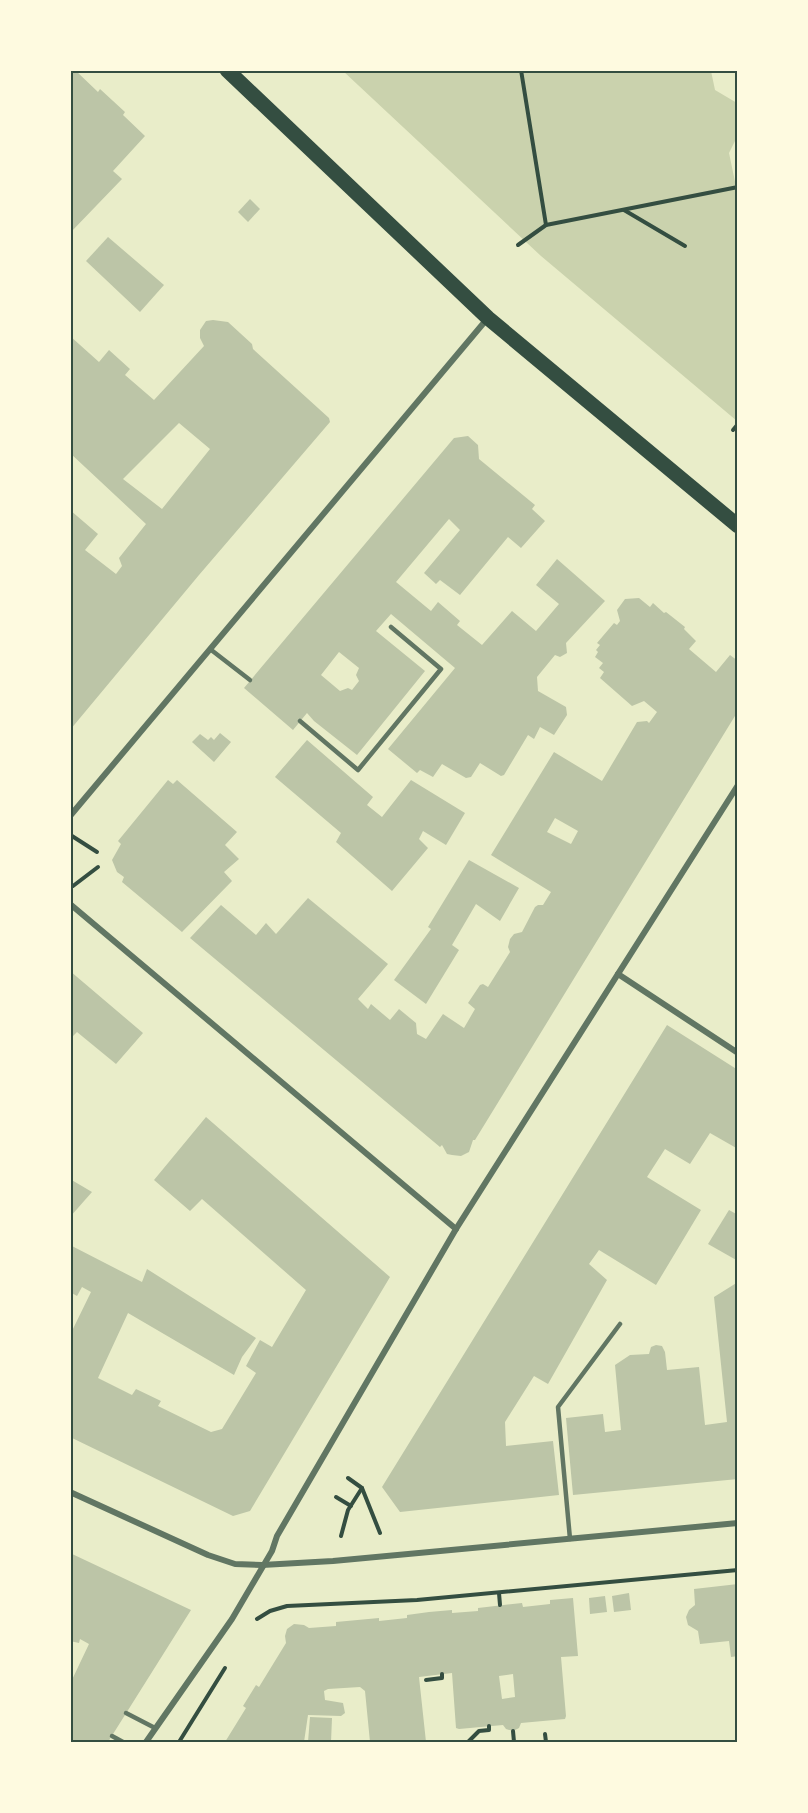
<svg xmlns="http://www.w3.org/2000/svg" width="808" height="1813" font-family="'Archivo Narrow',sans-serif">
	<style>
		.green { fill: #cad2ad }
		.building { fill: #bcc5a7; fill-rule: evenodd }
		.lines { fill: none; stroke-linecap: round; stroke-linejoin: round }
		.path { stroke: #344e41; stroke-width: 4 }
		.service { stroke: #617663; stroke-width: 4.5 }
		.minor { stroke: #617663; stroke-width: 6 }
		.primary { stroke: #344e41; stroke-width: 15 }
		.neatline { fill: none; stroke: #344e41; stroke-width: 2 }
	</style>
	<rect width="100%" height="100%" fill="#e9edc9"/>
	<path class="green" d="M343,71h368l4,19 22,13v34l-8,16 9,43 -1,225 -196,-165z"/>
	<g class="building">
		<path d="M76,71l22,21 2,-3 25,23 -2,3 22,21 -32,35 9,8 -52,54v-159z"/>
		<path d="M250,199l10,10 -12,13 -10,-10z"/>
		<path d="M108,237l56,48 -24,27 -54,-51z"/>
		<path d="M213,320l15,2 24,22 1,5 76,69 1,4 -131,153 -129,155v-220l28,24 -13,16 31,24 6,-8 -3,-8 27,-34 -76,-71v-117l29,26 10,-12 21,19 -5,6 29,25 50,-54 -4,-8v-8l6,-9zM179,423l31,26 -48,60 -39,-30z"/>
		<path d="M468,436l10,9 1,14 56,46 -3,4 13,12 -24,27 -13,-11 -48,58 -20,-15 -4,4 -12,-11 36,-43 -11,-11 -53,63 35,29 7,-9 22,19 -3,4 25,20 30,-34 24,20 23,-27 -23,-19 21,-26 48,42 -39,42 1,10 -7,4 -5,-2 -18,22 1,14 28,16 1,8 -13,20 -14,-8 -6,12 -6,-4 -24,40 -3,1 -21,-13 -9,14 -5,1 -24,-14 -9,13 -13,-7 -3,3 -29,-24 67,-81 -64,-54 -15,17 49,40 -68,84 -43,-34 -7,-8 -14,17 -49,-42 210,-250zM339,652l20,16 -3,7 3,6 -7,9 -4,-2 -8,3 -19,-16z"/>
		<path d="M639,598l11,9 3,-4 11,10 2,-1 19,15 -1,2 12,12 -7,8 27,23 14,-17 8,6v50l-263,429h-2l-4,12 -8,4 -9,-1 -5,-1 -5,-9 -2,2 -250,-209 31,-33 35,30 10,-12 10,11 32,-36 80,66 -30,35 10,10 3,-5 19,16 9,-11 17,14 1,11 9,5 17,-25 21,14 11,-19 -7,-6 12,-18 3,-1 5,3 22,-35 -2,-5 2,-8 4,-5 8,-2 13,-25 3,-2h5l8,-13 -60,-37 63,-103 48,29 35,-59 10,-1 2,2 8,-11 -13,-11 -12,5 -32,-28 4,-6 -5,-4 4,-5 -8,-6 3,-5 -2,-2 4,-5 -3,-2 17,-20 3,2 3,-4 -3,-11 8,-11zM555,818l23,13 -7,13 -24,-12z"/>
		<path d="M220,733l11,9 -17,20 -22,-20 8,-8 8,6 3,-3 3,3z"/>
		<path d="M307,740l66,57 -6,8 15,12 29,-37 54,33 -19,32 -23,-14 -4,8 9,9 -36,43 -56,-49 5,-9 -66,-56z"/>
		<path d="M168,780l5,4 4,-4 60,52 -12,13 14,14 -15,13 8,9 -50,51 -60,-50 2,-5 -7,-5 -5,-12 9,-16 -3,-3z"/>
		<path d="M469,860l50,28 -19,33 -24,-17 -24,41 7,5 -33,54 -32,-24 37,-51 -3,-2z"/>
		<path d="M70,971l73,62 -27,31 -39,-32 -7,7z"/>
		<path d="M667,1025l71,45v79l-28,-16 -20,31 -25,-15 -18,28 54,33 -45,75 -57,-35 -10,14 18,16 -59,104 -14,-8 -29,46 1,24 47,-5 6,54 -159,17 -18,-25z"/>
		<path d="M206,1117l184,160 -140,234 -17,5 -163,-79v-102l21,-43 -9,-5 -5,9 -7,-4v-47l72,37 5,-13 109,69 -14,19 -8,18 -106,-62 -30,65 34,17 4,-6 25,12 -3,5 53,26 11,-3 34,-56 -10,-7 14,-26 12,7 34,-57 -104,-91 -12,12 -36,-31z"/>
		<path d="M70,1179l22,13 -22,25z"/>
		<path d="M729,1210l9,5v46l-30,-17z"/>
		<path d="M738,1282v197l-165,16 -7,-77 37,-4 2,18 16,-2 -6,-65 15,-10 19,-1 2,-7 5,-2 6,1 3,6 2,18 32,-3 6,58 22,-3 -13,-125z"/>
		<path d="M70,1553l121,57 -83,132h-38v-58l19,-40 -9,-5 -1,4 -9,-2z"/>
		<path d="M738,1584v72l-7,1 -2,-16 -29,3 -2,-13 -10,-6 -2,-8 3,-7 6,-5 -1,-16z"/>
		<path d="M629,1593l2,17 -17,2 -2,-16z"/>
		<path d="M605,1596l2,16 -17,2 -1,-16z"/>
		<path d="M573,1598l5,58 -17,1 5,59 -1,3 -44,4 -2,5 -6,3 -7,-2 -3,-4 -44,4 -3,-1 -4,-55 -33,4 7,65h-56l-5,-51 -5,-4 -32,2 -4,2 1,9 18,3 2,10 -4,3 -33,-1 -4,27h-79l21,-34 -3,-2 13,-21 3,2 27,-44 -1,-7 2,-7 7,-5 10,1 5,3 27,-2v-4l43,-4v3l28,-3v-3l22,-3 23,-2v3l26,-2v-3l44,-5 1,4 27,-3v-4zM513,1674l2,23 -13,2 -3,-23z"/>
		<path d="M310,1717l22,1 -1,24h-23z"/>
	</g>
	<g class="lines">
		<g class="path">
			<path d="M521,70l25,155"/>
			<path d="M624,210l61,36"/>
			<path d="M518,245l28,-20 192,-38"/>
			<path d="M733,430l5,-6"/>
			<path d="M72,836l25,16"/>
			<path d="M73,886l25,-19"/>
			<path d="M362,1488l18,45"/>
			<path d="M336,1497l15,9"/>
			<path d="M341,1536l7,-26 14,-22 -14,-10"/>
			<path d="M499,1593l1,12"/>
			<path d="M257,1619l13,-8 17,-5 130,-6 321,-30"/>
			<path d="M426,1680l16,-2v-4"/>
			<path d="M513,1731l1,11"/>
			<path d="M545,1734l1,8"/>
			<path d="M179,1742l46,-74"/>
			<path d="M468,1742l11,-11 10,-1v-4"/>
		</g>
		<g class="service">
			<path d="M210,649l40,31"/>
			<path d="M300,721l58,49 83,-101 -50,-42"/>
			<path d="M570,1539l-12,-132 62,-83"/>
			<path d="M126,1713l29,15"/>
			<path d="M112,1736l11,6"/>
		</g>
		<g class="minor">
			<path d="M70,816l417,-497"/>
			<path d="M70,904l386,325"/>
			<path d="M618,974l120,79"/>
			<path d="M70,1492l138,63 27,9 27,1 71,-4 405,-38"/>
			<path d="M146,1742l86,-123 40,-68 5,-15 179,-307 282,-444"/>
		</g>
		<path class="primary" d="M227,70l261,248 250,208"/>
	</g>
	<rect width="808" height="1813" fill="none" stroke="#fefae0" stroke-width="144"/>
	<rect x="72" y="72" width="664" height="1669" class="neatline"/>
</svg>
